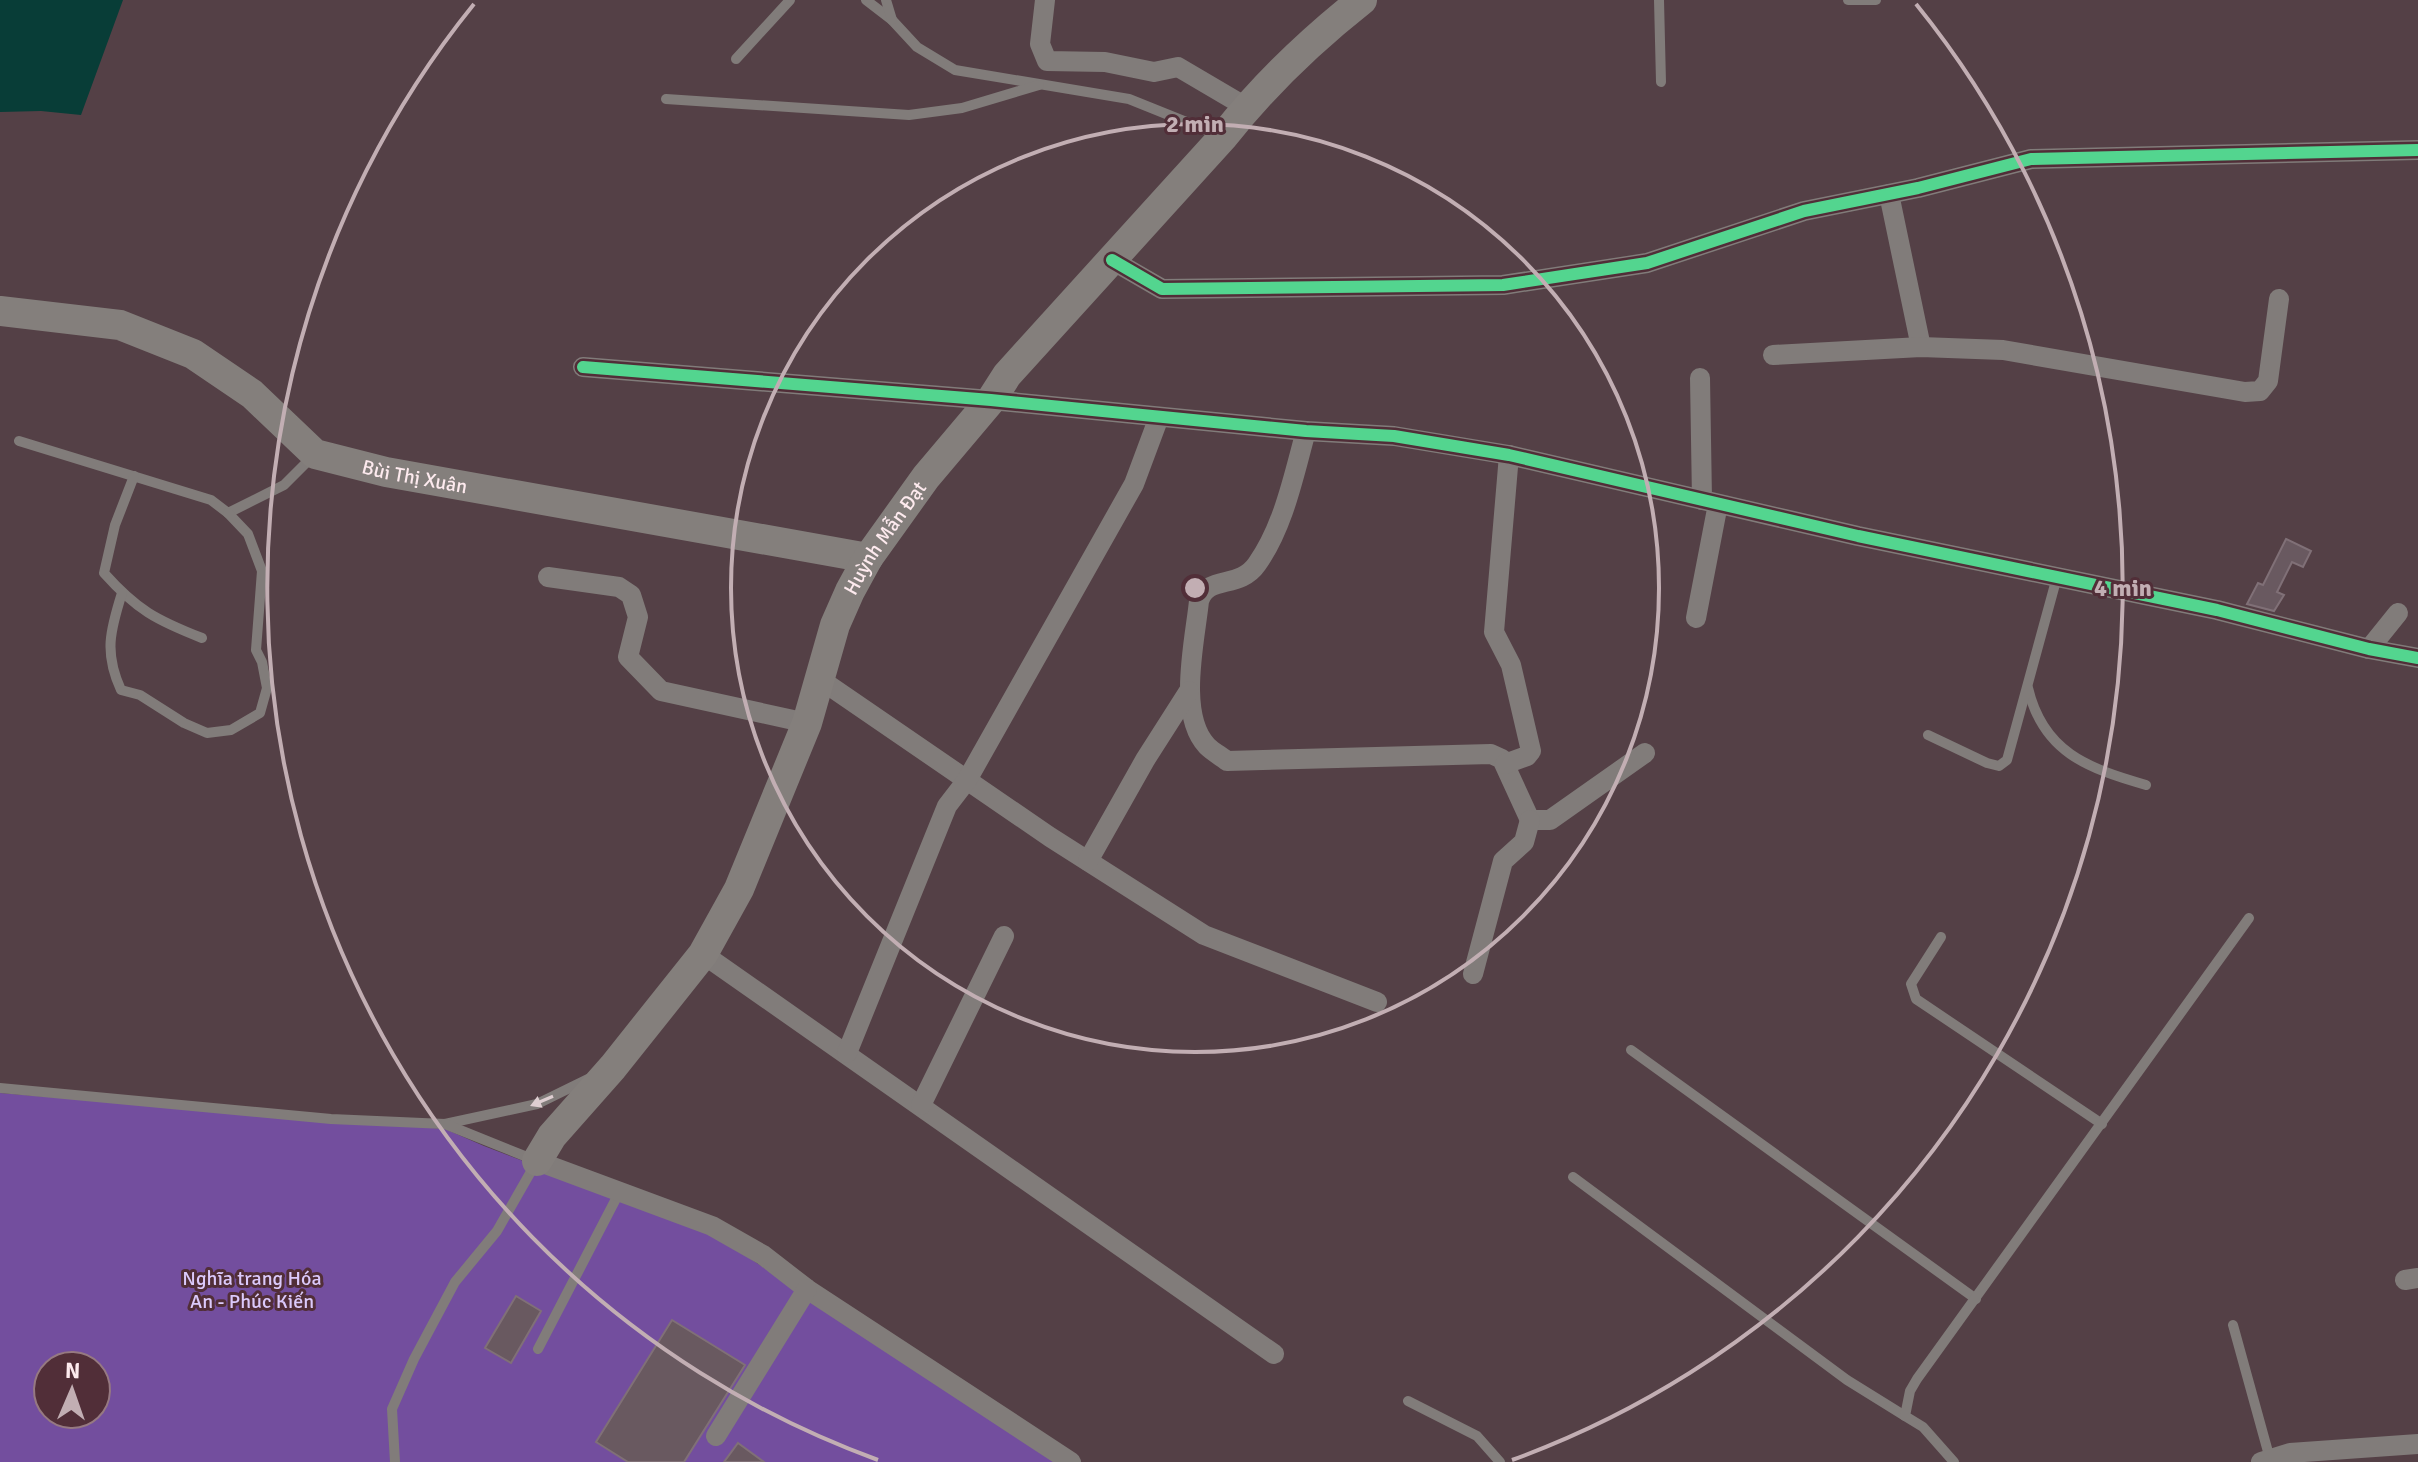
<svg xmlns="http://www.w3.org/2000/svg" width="2418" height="1462" font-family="Signika,sans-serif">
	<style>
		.green { fill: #734e9e; fill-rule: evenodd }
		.water { fill: #083d37 }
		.building { fill: #695960; stroke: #807077; stroke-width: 2 }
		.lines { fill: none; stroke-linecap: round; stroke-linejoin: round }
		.lane { stroke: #817c7a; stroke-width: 10 }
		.street { stroke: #817c7a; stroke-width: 20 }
		.secondary { stroke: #847f7c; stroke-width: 30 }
		.cycleway-casing { stroke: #512e38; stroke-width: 17 }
		.cycleway { stroke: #53d58f; stroke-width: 12 }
		.oneway { fill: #deced1 }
		.ring { fill: none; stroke: #c2aeb3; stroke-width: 4 }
		.labels { text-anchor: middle; stroke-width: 6; stroke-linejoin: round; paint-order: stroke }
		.street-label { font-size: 20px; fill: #fdeaee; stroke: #512e38 }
		.park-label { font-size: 20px; fill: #dbc9fb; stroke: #512e38 }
		.centre { fill: #c2aeb3; stroke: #512e38; stroke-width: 4 }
		.ring-label { font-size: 24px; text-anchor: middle; font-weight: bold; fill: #c2aeb3; stroke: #512e38; stroke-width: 6; stroke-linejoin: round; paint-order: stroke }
	</style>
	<rect width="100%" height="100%" fill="#544046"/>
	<path class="green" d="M0,1093l445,36 39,17 226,86 347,230h-1057zM48,1366h48v48h-48z"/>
	<path class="water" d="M0,0h123l-42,115 -40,-4 -41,1z"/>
	<g class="building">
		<path d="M2286,539l25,12 -8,16 -11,-5 -15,30 7,3 -10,16 -27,-7 11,-21 5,2z"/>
		<path d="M516,1296l25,15 -30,52 -26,-15z"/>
		<path d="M672,1320l73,45 -61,97h-56l-32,-20z"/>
		<path d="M738,1443l26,19h-40z"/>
	</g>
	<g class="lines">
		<g class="lane">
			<path d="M866,0l26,20 25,27 38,23 174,29 92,37"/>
			<path d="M886,0l6,20"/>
			<path d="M1659,0l2,82"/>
			<path d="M1848,0h28"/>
			<path d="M736,59l54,-59"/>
			<path d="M666,99l243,16 53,-7 77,-23"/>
			<path d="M19,441l192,59 17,13 56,-28 29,-29"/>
			<path d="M134,476l-19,49 -11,48c33,37 52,47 98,65"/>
			<path d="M122,593c-12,38 -18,60 -1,97l19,5 44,28 23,10 24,-3 29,-17 7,-25 -5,-26 -6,-12 6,-79 -14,-37 -20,-21"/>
			<path d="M2028,688c15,64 59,80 118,97"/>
			<path d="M1928,735l59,28 12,3 8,-6 50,-183"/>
			<path d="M1941,937l-30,47 5,15 186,125"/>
			<path d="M1631,1050l345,249"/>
			<path d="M0,1088l331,31 114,5 92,-20 51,-25"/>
			<path d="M1573,1177l274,203 58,36"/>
			<path d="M2233,1325l37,134"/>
			<path d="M538,1349l82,-158"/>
			<path d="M1408,1401l69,35 23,26"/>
			<path d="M395,1462l-3,-53 22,-50 41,-77 42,-51 40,-70 -92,-37"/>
			<path d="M1954,1462l-31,-35 -18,-11 5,-25 7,-12 332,-461"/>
		</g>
		<g class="street">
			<path d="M1045,0l-5,44 7,17 58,1 49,10 24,-5 68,40"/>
			<path d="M1889,194l32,153"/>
			<path d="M1112,260l50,29 341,-4 144,-22 157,-52 114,-23 113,-29 387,-9"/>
			<path d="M1773,355l148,-8 82,3 242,42 15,-1 8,-10 11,-82"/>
			<path d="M583,367l408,33 315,31 88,5 115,19 349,81 359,74 152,39 49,9"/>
			<path d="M1700,378l2,122"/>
			<path d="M1306,431c-12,43 -22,95 -49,133 -18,26 -49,10 -58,37 -4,40 -22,113 8,145 6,6 14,10 20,15l264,-7 11,5 28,61h20l95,-67"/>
			<path d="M548,577l71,10 12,8 7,22 -10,40 33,34 146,32"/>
			<path d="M1696,618l22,-114"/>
			<path d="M2369,649l29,-36"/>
			<path d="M821,680l229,157 154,98 173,67"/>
			<path d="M1505,764l22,-8 4,-5 -20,-86 -17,-33 15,-177"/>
			<path d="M1088,861l57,-101 44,-69"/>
			<path d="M703,954l571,400"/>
			<path d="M1473,974l30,-113 21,-19 6,-22"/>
			<path d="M847,1053l100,-247 20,-26 167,-296 25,-67"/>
			<path d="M921,1105l83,-169"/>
			<path d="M537,1161l175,65 51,29 44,34 264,173"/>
			<path d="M2405,1280l13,-2"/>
			<path d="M716,1436l91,-147"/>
			<path d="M2261,1462l29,-9 128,-9"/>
		</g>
		<g class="secondary">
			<path id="s1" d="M0,311l120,14 73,29 59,40 63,60 71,18 482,86"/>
			<path id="s2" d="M537,1161l15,-25 61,-69 90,-113 36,-65 68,-166 28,-98 15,-34 18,-33 58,-81 65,-77 16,-25 216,-238c41,-52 87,-96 139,-137"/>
		</g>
		<defs>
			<g id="cycleway">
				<path d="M1112,260l50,29 341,-4 144,-22 157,-52 114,-23 113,-29 387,-9"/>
				<path d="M583,367l408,33 315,31 88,5 115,19 349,81 359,74 152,39 49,9"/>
			</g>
		</defs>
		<use href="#cycleway" class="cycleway-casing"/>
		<use href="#cycleway" class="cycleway"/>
	</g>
	<defs><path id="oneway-solid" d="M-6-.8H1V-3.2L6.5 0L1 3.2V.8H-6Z" transform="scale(2)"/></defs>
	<use class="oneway" href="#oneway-solid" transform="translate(542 1101) rotate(157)"/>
	<g class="ring">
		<circle cx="1195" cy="588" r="464"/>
		<path d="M878 1460A928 928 0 0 1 474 4M1916 4A928 928 0 0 1 1512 1460"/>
	</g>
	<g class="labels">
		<g class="street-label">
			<text dy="7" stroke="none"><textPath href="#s1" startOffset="460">Bùi Thị Xuân</textPath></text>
			<text dy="7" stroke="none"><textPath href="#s2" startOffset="722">Huỳnh Mẫn Đạt</textPath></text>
		</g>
		<g class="park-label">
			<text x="252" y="1285">Nghĩa trang Hóa<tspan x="252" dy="23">An - Phúc Kiến</tspan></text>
		</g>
	</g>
	<circle cx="1195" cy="588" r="12" class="centre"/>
	<g class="ring-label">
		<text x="1195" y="132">2 min</text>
		<text x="2123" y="596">4 min</text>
	</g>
	<g transform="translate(72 1390) rotate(2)"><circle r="38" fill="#512e38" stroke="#967981" stroke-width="2"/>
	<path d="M0-6L14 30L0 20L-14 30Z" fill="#c2aeb3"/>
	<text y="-12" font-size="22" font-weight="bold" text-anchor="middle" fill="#fdeaee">N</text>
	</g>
</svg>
